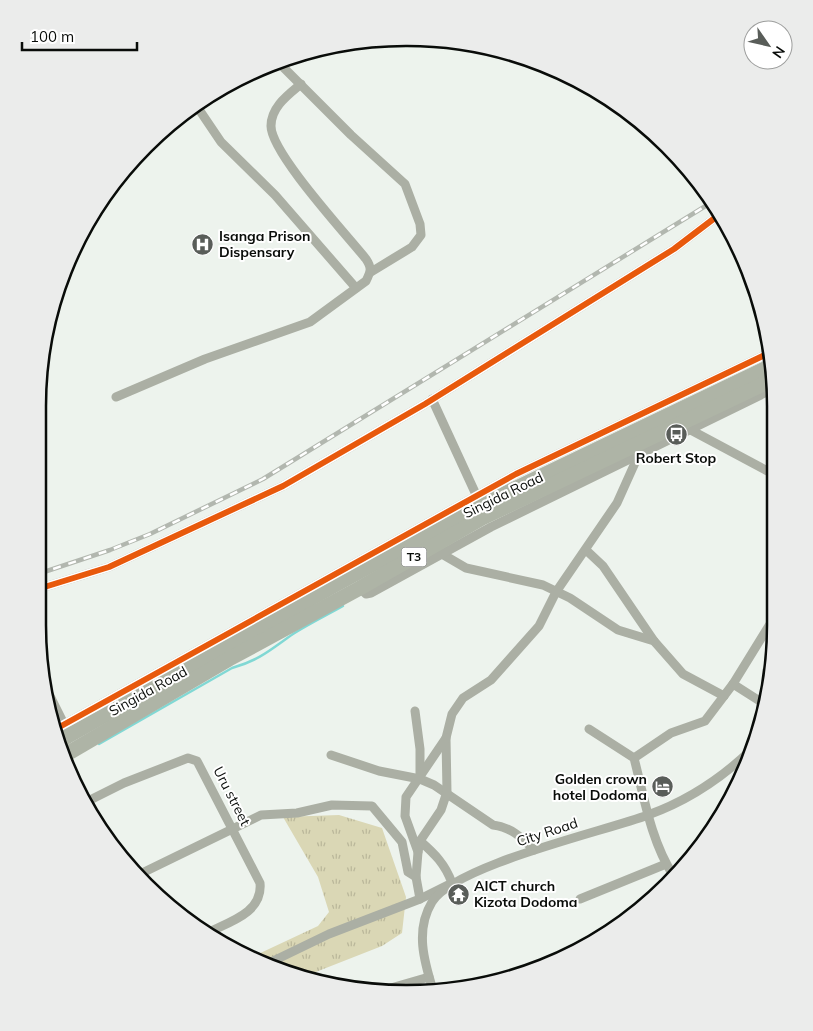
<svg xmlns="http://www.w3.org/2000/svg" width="813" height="1031" font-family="Mulish,sans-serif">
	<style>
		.grass { fill: url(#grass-tufts) }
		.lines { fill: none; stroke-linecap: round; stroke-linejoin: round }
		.stream { stroke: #81d8d4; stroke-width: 2.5 }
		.minor { stroke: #abafa4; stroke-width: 9 }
		.trunk { stroke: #aeb4a6; stroke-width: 15 }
		.rail-casing { stroke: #b2b7af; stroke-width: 4.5 }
		.rail { stroke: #fff; stroke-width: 2.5; stroke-dasharray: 8; stroke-linecap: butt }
		.cycleway-casing { stroke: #fff; stroke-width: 9 }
		.cycleway { stroke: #e8590c; stroke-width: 6 }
		.labels { text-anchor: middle; stroke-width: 4; stroke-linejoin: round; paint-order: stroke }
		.shield { fill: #fff; stroke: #535553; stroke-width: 1 }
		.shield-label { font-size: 12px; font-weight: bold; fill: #090c09 }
		.poi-label { font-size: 14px; font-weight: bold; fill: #090c09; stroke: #fff; text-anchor: start }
		.street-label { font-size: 14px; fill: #090c09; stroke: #fff }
		.rim { fill: none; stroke: #090c09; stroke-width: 2.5 }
	</style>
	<defs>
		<pattern id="grass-tufts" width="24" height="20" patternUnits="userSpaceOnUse" patternTransform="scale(1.25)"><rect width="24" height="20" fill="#dad7b5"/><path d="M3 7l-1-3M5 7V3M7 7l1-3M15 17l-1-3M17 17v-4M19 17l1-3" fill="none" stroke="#bab79a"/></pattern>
	</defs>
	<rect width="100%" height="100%" fill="#edf3ed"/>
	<path class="grass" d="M339,815l43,13 24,69 -4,36 -20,13 -79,31 -51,-20 66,-31 11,-14 -11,-35 -35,-60z"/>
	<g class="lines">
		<path class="stream" d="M99,744l133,-76c28,-8 38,-18 61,-34 16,-10 34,-19 50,-28"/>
		<g class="minor">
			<path d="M278,62l73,73 54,49 15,40 1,11 -9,12 -41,25"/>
			<path d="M196,105l25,37 54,53 81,93"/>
			<path d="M116,397l89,-38 105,-37 56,-41c5,-10 6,-13 0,-22 -20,-25 -95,-106 -95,-133 0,-19 17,-31 30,-42"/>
			<path d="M432,399l47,102"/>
			<path d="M687,428l86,46"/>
			<path d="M586,550l17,16 51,75"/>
			<path d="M442,554l24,14 77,17 27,13 48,32 36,11 29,33 41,22"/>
			<path d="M360,588l6,6 5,-1 120,-66 284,-139"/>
			<path d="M38,589l71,-22 174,-81 142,-82 249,-155 46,-35"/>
			<path d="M733,684l33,21"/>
			<path d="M46,688l21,42"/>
			<path d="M415,711l5,38v29"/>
			<path d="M589,729l45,29c10,39 17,83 39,117"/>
			<path d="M54,730l462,-256 253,-121"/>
			<path d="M331,755l48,16 41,8 14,6 59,40c18,2 28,12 41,25"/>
			<path d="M634,758l37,-25 34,-12 28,-37 37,-60"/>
			<path d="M84,803l40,-20 64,-25 9,3 63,122c3,30 -31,39 -53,50"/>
			<path d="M418,852l2,-11 21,-31 6,-18 -1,-54 6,-24 11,-16 28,-18 48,-54 17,-34 61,-89 22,-49"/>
			<path d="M138,875l123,-60 36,-2 35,-8 40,1 30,36 6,30 8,5"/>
			<path d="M420,899l-4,-22 2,-25 -13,-36 1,-19 40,-59"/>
			<path d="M580,899l86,-35"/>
			<path d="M269,963l60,-29 91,-35 32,-16c-7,-19 -17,-29 -32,-42"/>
			<path d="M384,990l45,-13"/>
			<path d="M433,990c-9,-29 -18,-60 -1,-88 23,-37 170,-70 216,-87 39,-14 74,-37 104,-66"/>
		</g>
		<g class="trunk">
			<path d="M59,741l274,-155 148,-81 290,-139"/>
			<path d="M65,755l164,-96 131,-71 122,-70 292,-139"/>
		</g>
		<defs>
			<path id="rail" d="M38,574l72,-24 40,-16 113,-55 449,-277"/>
		</defs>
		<use href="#rail" class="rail-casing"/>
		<use href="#rail" class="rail"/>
		<defs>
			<g id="cycleway">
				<path d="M38,589l71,-22 174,-81 142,-82 249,-155 46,-35"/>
				<path d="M54,730l462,-256 253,-121"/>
			</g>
		</defs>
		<use href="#cycleway" class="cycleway-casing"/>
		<use href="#cycleway" class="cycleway"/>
	</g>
	<defs>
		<symbol id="hospital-disc" viewBox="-11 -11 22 22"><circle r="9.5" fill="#595d59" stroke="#fff"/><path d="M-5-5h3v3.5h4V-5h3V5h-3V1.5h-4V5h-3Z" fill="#fff"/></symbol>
		<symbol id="bus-disc" viewBox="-11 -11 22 22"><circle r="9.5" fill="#595d59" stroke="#fff"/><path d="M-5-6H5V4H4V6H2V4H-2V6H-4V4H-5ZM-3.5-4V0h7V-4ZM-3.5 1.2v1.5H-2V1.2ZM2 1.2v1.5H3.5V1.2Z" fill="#fff"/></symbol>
		<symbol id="hotel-disc" viewBox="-11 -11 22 22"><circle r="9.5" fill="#595d59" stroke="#fff"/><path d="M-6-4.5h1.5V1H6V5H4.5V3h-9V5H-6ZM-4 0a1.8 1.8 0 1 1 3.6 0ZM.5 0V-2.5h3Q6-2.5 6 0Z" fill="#fff"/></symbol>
		<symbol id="temple-disc" viewBox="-11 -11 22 22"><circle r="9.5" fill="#595d59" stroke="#fff"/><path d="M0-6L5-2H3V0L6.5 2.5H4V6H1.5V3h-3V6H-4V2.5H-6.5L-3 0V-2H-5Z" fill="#fff"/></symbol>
	</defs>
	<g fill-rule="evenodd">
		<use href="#hospital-disc" x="190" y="232" width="25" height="25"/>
		<use href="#bus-disc" x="664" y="422" width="25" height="25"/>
		<use href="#hotel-disc" x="650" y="774" width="25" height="25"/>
		<use href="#temple-disc" x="446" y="882" width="25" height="25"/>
	</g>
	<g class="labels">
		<rect class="shield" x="401.5" y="547.5" width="25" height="19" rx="4"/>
		<g class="shield-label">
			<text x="414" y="561">T3</text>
		</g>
		<g class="poi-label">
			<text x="219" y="241">Isanga Prison<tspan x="219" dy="16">Dispensary</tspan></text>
			<text x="676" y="463" text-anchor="middle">Robert Stop</text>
			<text x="647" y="784" text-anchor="end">Golden crown<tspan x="647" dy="16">hotel Dodoma</tspan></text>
			<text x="474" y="891">AICT church<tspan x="474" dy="16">Kizota Dodoma</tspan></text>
		</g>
		<g class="street-label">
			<text transform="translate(503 495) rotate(-26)" y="5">Singida Road</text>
			<text transform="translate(148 691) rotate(-29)" y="5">Singida Road</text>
			<text transform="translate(232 796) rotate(63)" y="5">Uru street</text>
			<text transform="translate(547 832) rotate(-18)" y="5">City Road</text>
		</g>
	</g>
	<path d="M0 0H813V1031H0ZM406 46H407A360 360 0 0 1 767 406V625A360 360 0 0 1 407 985H406A360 360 0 0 1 46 625V406A360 360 0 0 1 406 46Z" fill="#ebeceb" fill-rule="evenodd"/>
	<path class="rim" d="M406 46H407A360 360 0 0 1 767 406V625A360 360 0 0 1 407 985H406A360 360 0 0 1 46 625V406A360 360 0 0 1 406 46Z"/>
	<g transform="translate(768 45) rotate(124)"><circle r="24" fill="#ffffff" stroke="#9d9e9d"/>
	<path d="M0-4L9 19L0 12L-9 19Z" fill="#595d59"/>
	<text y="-8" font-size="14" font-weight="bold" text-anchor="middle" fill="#090c09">N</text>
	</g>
	<path d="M22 42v8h115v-8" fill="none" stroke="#090c09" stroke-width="2.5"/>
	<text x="30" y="42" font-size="15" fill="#090c09" stroke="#ffffff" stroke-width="4" paint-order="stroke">100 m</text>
</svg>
